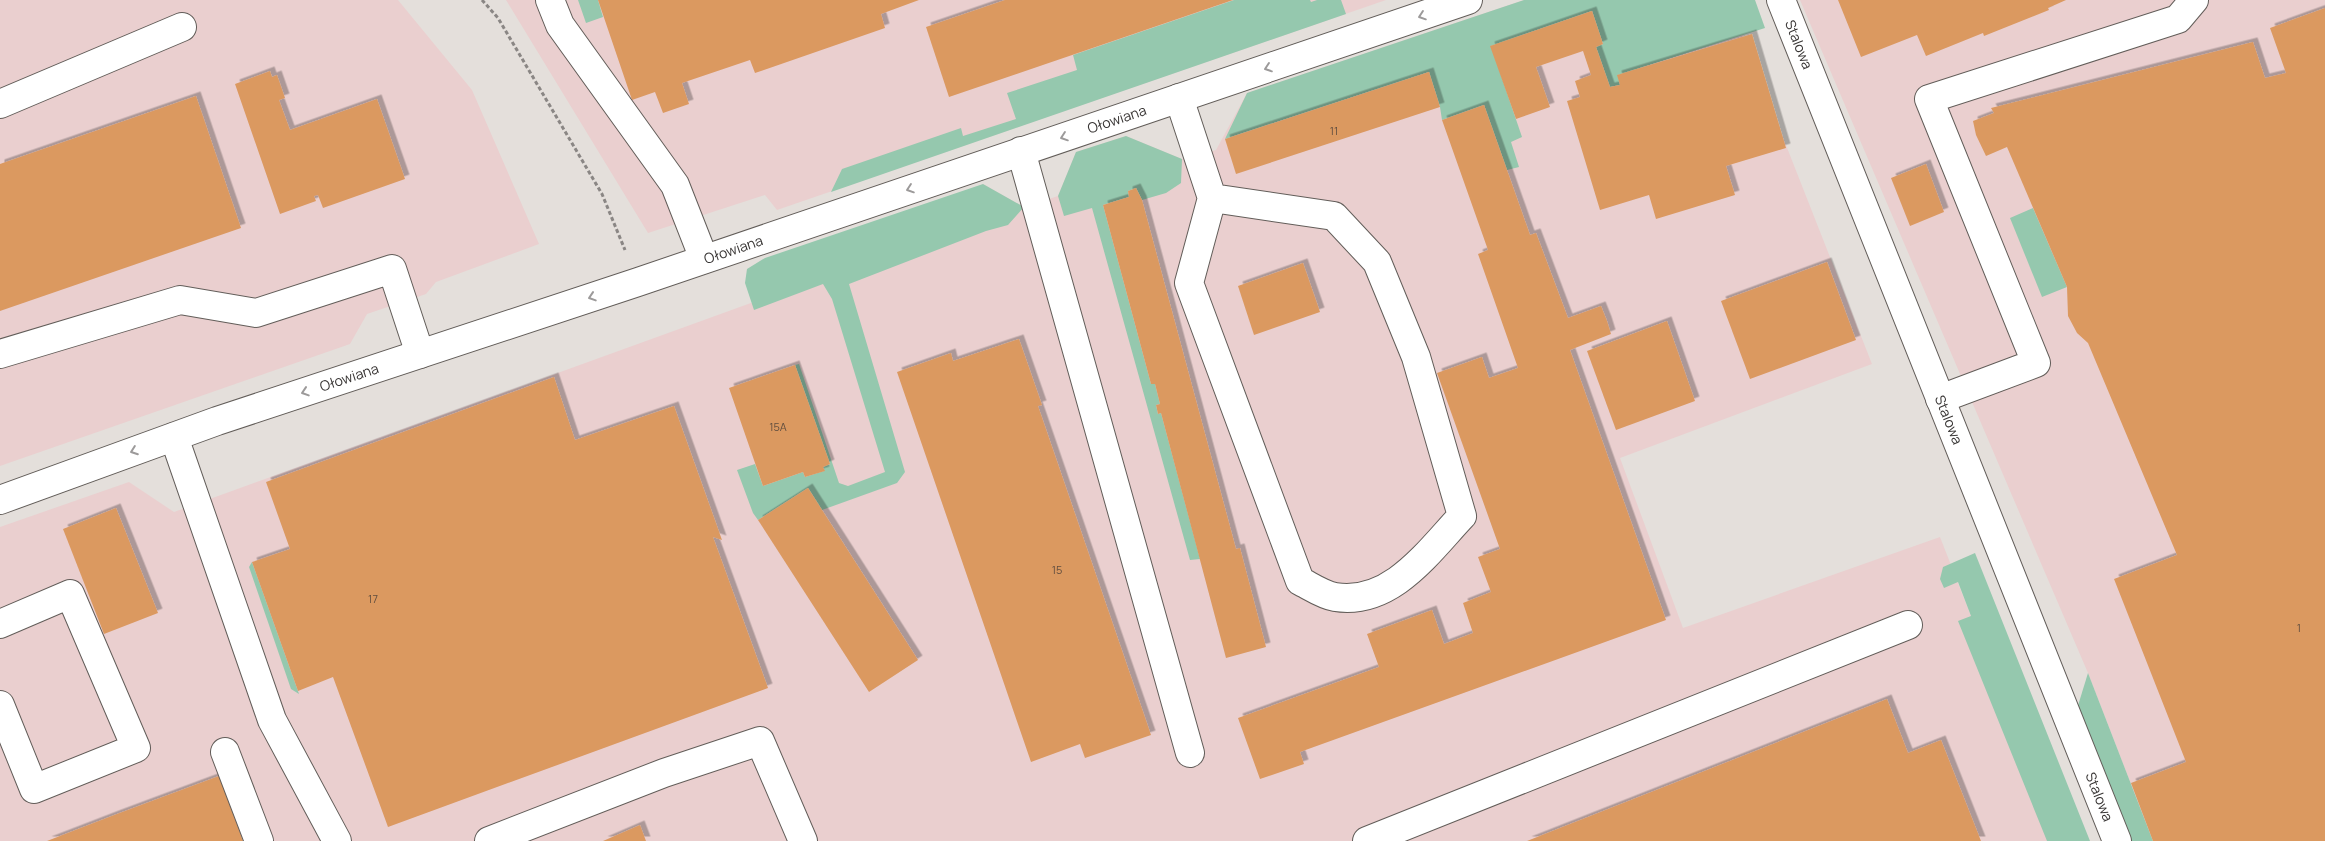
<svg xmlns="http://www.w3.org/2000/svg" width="2325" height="841" font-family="Manrope,sans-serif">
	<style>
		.industrial { fill: #eacfcf }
		.green { fill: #95c8ae }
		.building { fill: #db9961; filter: url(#shadow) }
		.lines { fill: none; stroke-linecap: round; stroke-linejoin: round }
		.minor-casing { stroke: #625d59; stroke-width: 30 }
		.path { stroke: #8a8684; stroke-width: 3; stroke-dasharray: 4 2.5; stroke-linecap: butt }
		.minor { stroke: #fff; stroke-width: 28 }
		.oneway { stroke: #9c9a9a }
		.labels { text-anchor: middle; stroke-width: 4.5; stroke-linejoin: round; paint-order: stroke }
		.number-label { font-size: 11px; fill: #614e3f }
		.street-label { font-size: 14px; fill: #383534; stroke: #f1ece8 }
	</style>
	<defs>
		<filter id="shadow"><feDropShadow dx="4.5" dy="-4.5" stdDeviation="0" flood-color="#0004"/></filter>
	</defs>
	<rect width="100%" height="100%" fill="#e4dfdb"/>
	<g class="industrial">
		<path d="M0,0h398l74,90 67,154 -103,38 -10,12 -59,20 -17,30 -350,122z"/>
		<path d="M506,0h880l-609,210 -12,-15 -117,38z"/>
		<path d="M1524,0h205l143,364 -252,94 63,170 257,-91 119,304h-2059v-314l129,-45 45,30 654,-237 155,-91 41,23 34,-11 18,-44 50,-16 56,23 34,-9 31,-57z"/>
		<path d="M1800,0h525v841h-172l-65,-168z"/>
	</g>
	<g class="green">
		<path d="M578,0h20l5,17 -17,6z"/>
		<path d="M1234,0h76l1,2 6,-2h24l5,14 -515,178 11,-23 119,-41 2,8 53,-17 -9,-26 70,-23 -4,-15z"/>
		<path d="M1524,0h231l10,28 -147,47 2,10 -10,2 -14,-40 7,-3 -11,-33 -101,35 31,91 -11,5 8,25 -12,3 -23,-65 -42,15 -2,-13 -11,-35 -204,67 22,-46z"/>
		<path d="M1126,136l56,23 -1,24 -15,10 -24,7 -6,-12 -8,3 1,6 -26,8 48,179h4l5,20 -4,1 2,9 3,-1 39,146 -10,1 -98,-352 -28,8 -6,-20 18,-44z"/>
		<path d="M983,184l41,23 -16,18 -22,6 -137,53 56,188 -8,11 -75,27 -14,-22 -50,32 -5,-7 -16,-43 18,-6 8,22 40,-14 2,5 19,-6 -1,-4 7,-3 -35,-99 4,-1 40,119 9,3 37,-14 -53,-173 -9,-15 -69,26 -9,-27 2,-14 18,-11z"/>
		<path d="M2033,208l34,79 -25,10 -32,-79z"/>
		<path d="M1975,553l115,288h-43l-89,-220 13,-5 -13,-34 -14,6 -4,-9 3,-12z"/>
		<path d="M252,562l46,129 1,3 -8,-5 -42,-122z"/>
		<path d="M2088,673l65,168h-25l-52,-129z"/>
	</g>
	<g class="building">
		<path d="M598,0h321l-38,14 4,14 -130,45 -5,-13 -68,23 7,21 -26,9 -8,-21 -23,8z"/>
		<path d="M1005,0h228l-284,97 -23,-70z"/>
		<path d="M1838,0h228l-18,8 1,2 -65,26 -1,-3 -57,23 -9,-21 -56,22z"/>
		<path d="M2325,8v833h-172l-22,-58 55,-21 -72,-183 63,-24 -89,-212 -11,-10 -9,-17 -1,-29 -60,-140 -21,9 -10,-21 -3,-14 21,-8 -3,-5 262,-66 12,36 21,-5 -16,-45z"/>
		<path d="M1592,11l11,33 -7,3 14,40 10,-2 -3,-10 135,-41 34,114 -60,18 9,29 -79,24 -7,-24 -49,15 -33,-109 13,-4 -5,-16 16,-6 -8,-24 -47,16 14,40 -34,12 -26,-73z"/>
		<path d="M270,71l2,6 5,-2 8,23 -6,2 11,30 87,-31 28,80 -82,29 -5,-13 -4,1 2,5 -36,13 -45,-130z"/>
		<path d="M1429,72l11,35 -204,67 -11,-35z"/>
		<path d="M196,96l45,132 -241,83v-147z"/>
		<path d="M1484,105l46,130 6,-2 32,85 33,-12 6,15 4,13 -41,16 96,270 -366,132 4,12 -44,15 -22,-61 141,-51 -12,-33 65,-24 12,34 29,-11 -10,-30 28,-11 -13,-35 22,-8 -63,-176 45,-16 7,21 29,-10 -40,-114 10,-4 -46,-130z"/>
		<path d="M1926,164l18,48 -34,14 -19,-48z"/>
		<path d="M1136,188l6,12 94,349 4,-1 26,99 -40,11 -65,-245 -3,1 -2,-9 4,-1 -5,-20h-4l-48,-179 26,-8 -1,-6z"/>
		<path d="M1827,262l29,78 -106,39 -29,-78z"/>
		<path d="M1303,263l17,49 -66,23 -16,-49z"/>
		<path d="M1667,321l28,80 -79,29 -29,-79z"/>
		<path d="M1019,339l23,66 -4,1 113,329 -66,23 -5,-14 -49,18 -134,-390 54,-19 2,8z"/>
		<path d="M795,365l35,99 -7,3 2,4 -20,6 -2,-5 -40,14 -34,-98z"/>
		<path d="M554,377l21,63 99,-34 48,134 -9,-3 55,151 -380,139 -55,-150 -35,14 -46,-129 38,-13 -24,-67z"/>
		<path d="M808,488l110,172 -49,32 -111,-172z"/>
		<path d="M116,508l42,105 -54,21 -41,-105z"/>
		<path d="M1887,699l21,54 33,-13 40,101h-454z"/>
		<path d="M219,776l24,65h-196l70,-27z"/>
		<path d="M640,825l6,16h-43z"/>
	</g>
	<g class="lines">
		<defs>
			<g id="minor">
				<path d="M550,0l10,25 115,160 29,74"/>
				<path id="s1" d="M1781,0l336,841"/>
				<path d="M1179,98l33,100 -23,85 111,298c10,5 23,14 35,16 56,9 93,-45 127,-81l-46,-159 -39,-95 -43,-46 -122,-18"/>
				<path d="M0,104l182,-77"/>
				<path d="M1021,151l169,602"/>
				<path d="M0,354l180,-54 76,13 136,-44 28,85"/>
				<path d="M1940,399l96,-36 -107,-264 249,-80 16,-19"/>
				<path d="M174,437l98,283 65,121"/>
				<path id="s2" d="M0,500l217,-79 421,-139 830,-282"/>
				<path d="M0,624l70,-30 66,154 -102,41 -34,-84"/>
				<path d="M225,752l34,89"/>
				<path d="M489,841l175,-68 96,-32 43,100"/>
				<path d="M1367,841l541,-216"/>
			</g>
		</defs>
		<use href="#minor" class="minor-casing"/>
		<path class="path" d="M482,0l16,18 104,176 23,56"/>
		<use href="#minor" class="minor"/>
	</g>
	<defs><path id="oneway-chevron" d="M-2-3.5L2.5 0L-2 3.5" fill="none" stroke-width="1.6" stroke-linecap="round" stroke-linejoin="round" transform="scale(1.25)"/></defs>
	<g class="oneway">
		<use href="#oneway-chevron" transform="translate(1422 16) rotate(161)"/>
		<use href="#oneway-chevron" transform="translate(1268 68) rotate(161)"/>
		<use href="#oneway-chevron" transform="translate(1064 137) rotate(161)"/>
		<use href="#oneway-chevron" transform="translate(910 189) rotate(161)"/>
		<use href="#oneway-chevron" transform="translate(592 297) rotate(162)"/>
		<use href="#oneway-chevron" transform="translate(305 392) rotate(162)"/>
		<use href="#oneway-chevron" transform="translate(134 451) rotate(160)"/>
	</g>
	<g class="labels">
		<g class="number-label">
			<text x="1334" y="135">11</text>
			<text x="778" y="431">15A</text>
			<text x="1057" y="574">15</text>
			<text x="373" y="603">17</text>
			<text x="2299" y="632">1</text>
		</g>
		<g class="street-label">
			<text dy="5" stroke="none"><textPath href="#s1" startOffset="48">Stalowa</textPath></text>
			<text dy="5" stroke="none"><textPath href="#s2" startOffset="1180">Ołowiana</textPath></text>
			<text dy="5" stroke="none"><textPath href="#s2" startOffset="775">Ołowiana</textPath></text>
			<text dy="5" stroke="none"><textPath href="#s2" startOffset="370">Ołowiana</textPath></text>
			<text dy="5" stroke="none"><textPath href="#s1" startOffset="452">Stalowa</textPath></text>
			<text dy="5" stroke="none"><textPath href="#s1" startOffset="858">Stalowa</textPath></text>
		</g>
	</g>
</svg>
